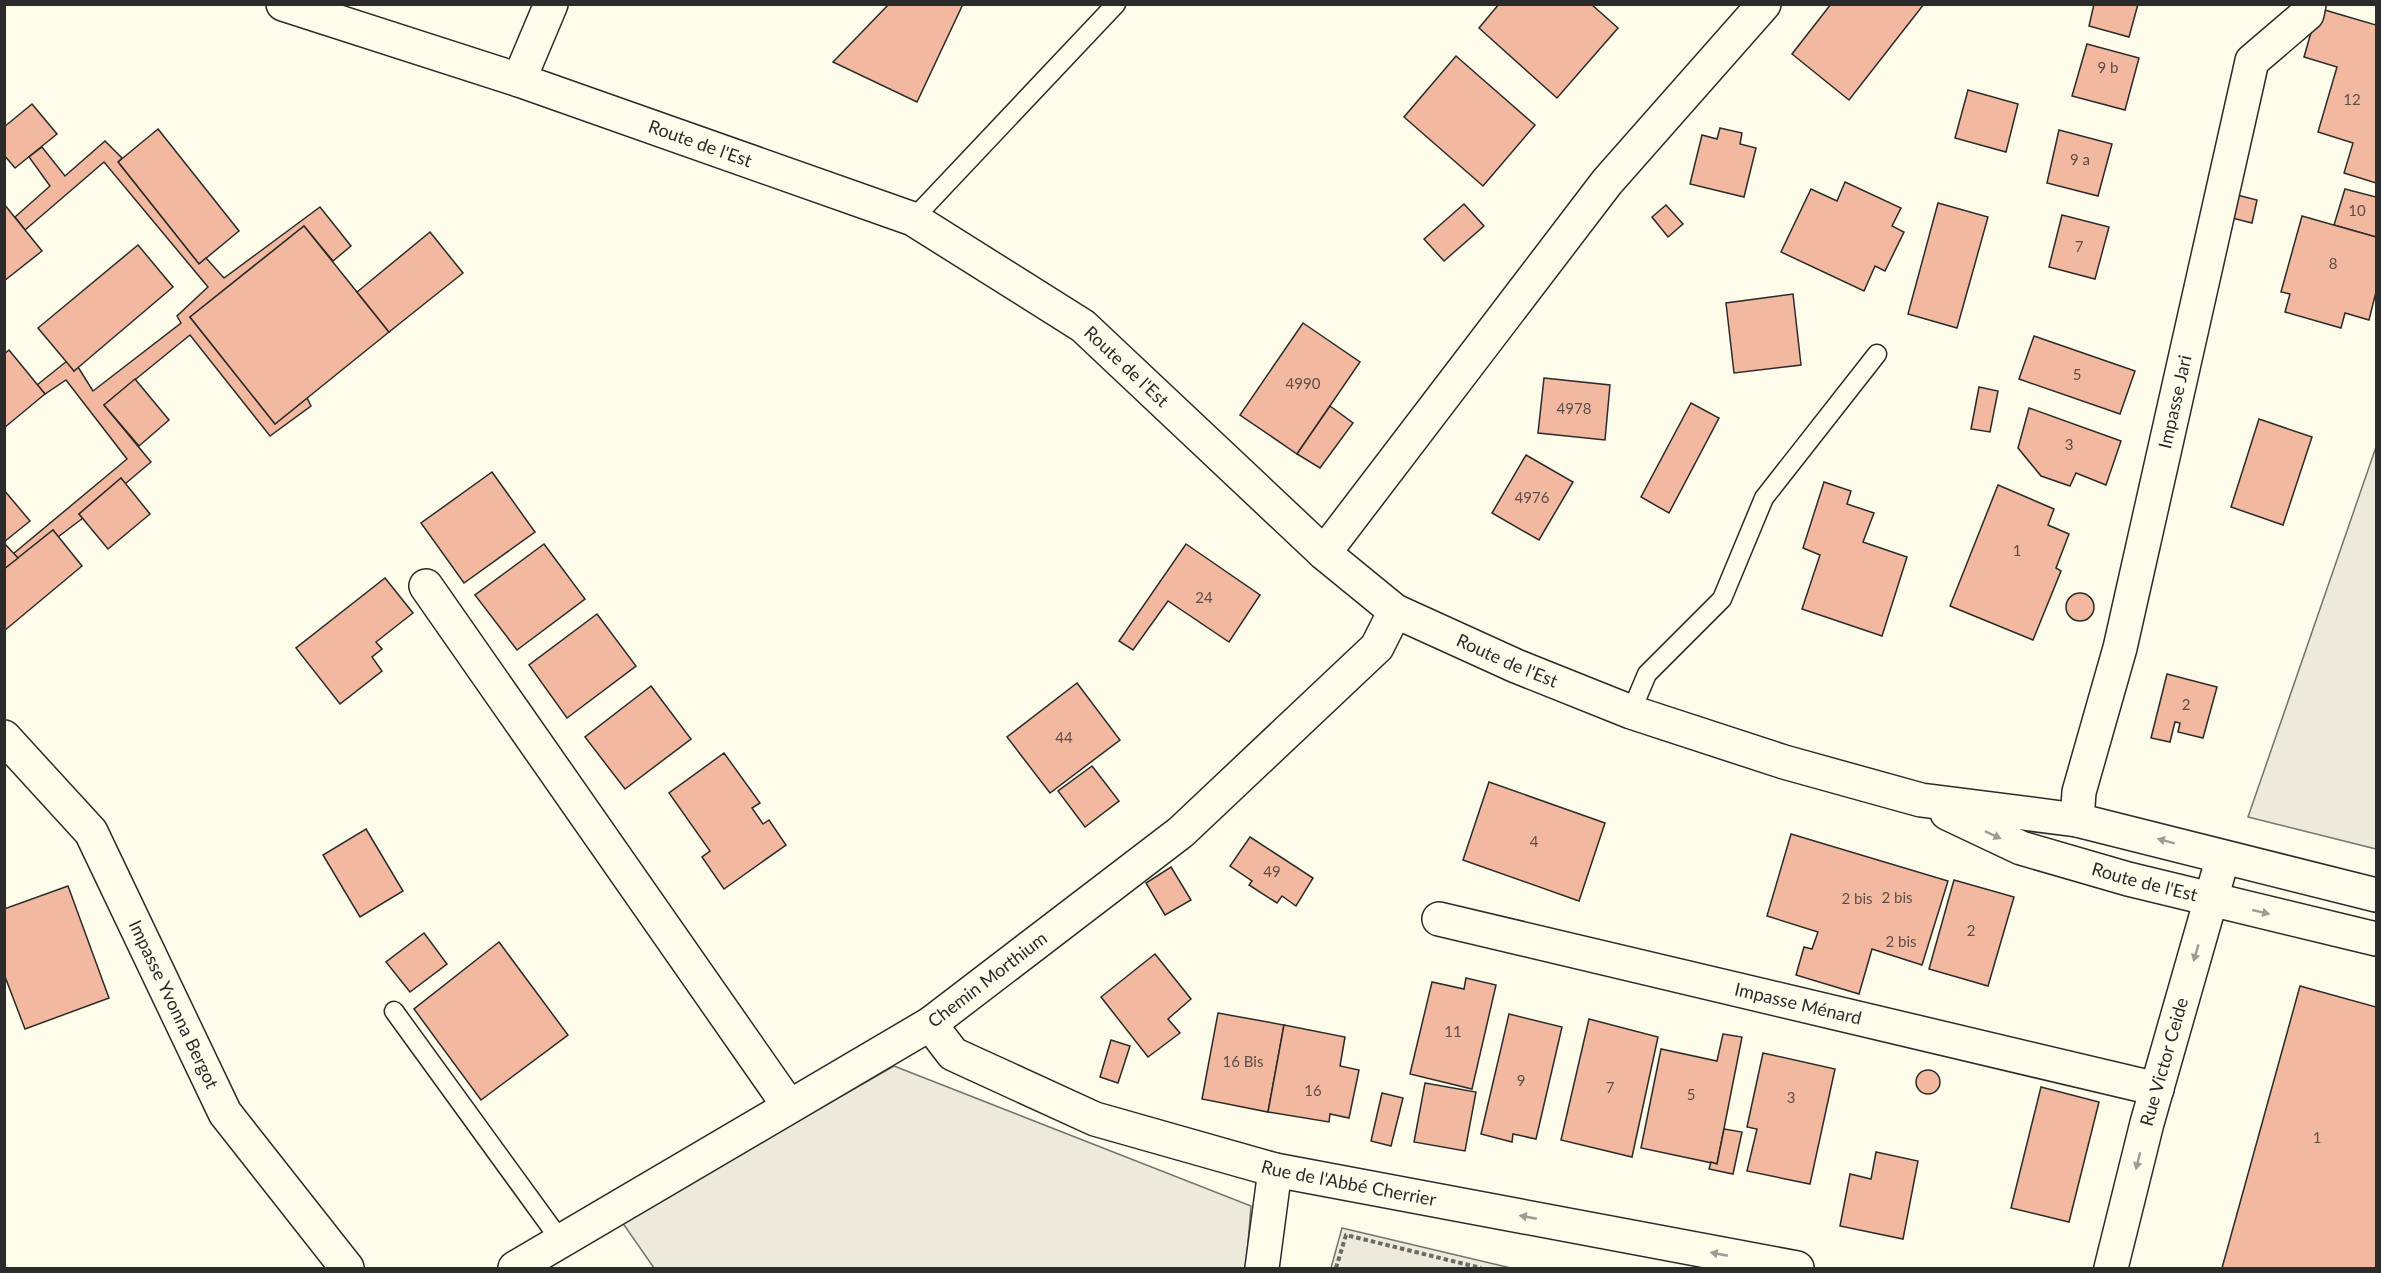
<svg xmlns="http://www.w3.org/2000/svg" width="2381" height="1273" font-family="Lato,sans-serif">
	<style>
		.green { fill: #ecebdb; stroke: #74746e; stroke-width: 1.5 }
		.building { fill: #f2b8a0; stroke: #2b2b2b; stroke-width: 1.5 }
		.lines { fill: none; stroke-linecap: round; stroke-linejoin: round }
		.lane-casing { stroke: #2b2b2b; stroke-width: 21 }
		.street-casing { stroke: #2b2b2b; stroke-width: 36 }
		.secondary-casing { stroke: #2b2b2b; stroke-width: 36 }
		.primary-casing { stroke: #2b2b2b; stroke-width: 36 }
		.path { stroke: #6a6964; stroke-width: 4; stroke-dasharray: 4.5 3; stroke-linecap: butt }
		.lane { stroke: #fdfbea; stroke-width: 18 }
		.street { stroke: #fdfbea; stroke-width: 33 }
		.secondary { stroke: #fdfbea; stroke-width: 33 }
		.primary { stroke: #fdfbea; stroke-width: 33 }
		.oneway { fill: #9e9d94 }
		.labels { text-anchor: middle; stroke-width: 4.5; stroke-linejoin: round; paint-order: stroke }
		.number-label { font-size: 15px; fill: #5d4e48 }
		.street-label { font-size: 18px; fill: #2b2b2b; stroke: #fdfbea }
	</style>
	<rect width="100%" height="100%" fill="#fdfbea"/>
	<g class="green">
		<path d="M2376,447v402l-128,-32z"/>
		<path d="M894,1066l357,140 -5,62h-592l-32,-46z"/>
		<path d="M1342,1228l169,40h-180z"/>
	</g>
	<g class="building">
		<path d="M889,4h74l-46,98 -84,-40z"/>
		<path d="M1499,4h92l27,24 -61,70 -78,-70z"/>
		<path d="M1831,4h93l-75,96 -57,-46z"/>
		<path d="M2094,4h44l-9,33 -40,-11z"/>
		<path d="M2318,8l58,17v158l-32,-10 9,-30 -35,-11 19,-65 -33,-10z"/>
		<path d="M2087,44l52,14 -14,52 -53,-14z"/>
		<path d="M1456,56l79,69 -52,61 -79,-69z"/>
		<path d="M1968,90l50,14 -12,48 -51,-14z"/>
		<path d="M32,104l25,30 -42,34 -11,-13v-28z"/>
		<path d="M1720,128l22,5 -2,11 16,4 -12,49 -54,-13 12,-49 15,4z"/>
		<path d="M158,129l81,102 -40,33 -81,-102z"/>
		<path d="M2059,130l53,14 -14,52 -51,-13z"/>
		<path d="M105,141l17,17 -4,4 81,102 7,-6 18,20 96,-71 31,39 -18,15 -29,-35 -114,91 85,107 32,-26 4,8 -41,30 -80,-101 -86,70 47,57 -26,22 -4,-6 -42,36 4,4 -25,19 -5,-7 -35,28 -5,-4 114,-95 -61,-79 -21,14 -8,-9 30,-24 7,10 4,-4 15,24 88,-68 -4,-7 31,-29 -104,-125 -79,68 -10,-13 35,-31 -21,-29 13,-10 23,29z"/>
		<path d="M1845,182l56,26 -9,18 12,6 -19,39 -10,-5 -11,25 -83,-39 30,-63 26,12z"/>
		<path d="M2345,189l31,8v40l-42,-12z"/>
		<path d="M2237,195l20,5 -5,23 -20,-5z"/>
		<path d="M1938,203l50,14 -31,111 -49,-14z"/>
		<path d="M4,204l38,47 -38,30z"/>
		<path d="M1464,204l20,22 -40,35 -20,-22z"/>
		<path d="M1666,205l17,19 -15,13 -16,-20z"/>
		<path d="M2062,215l47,12 -14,52 -46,-12z"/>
		<path d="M2302,216l74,21v55l-7,28 -24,-7 -4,15 -56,-16 5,-18 -9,-2z"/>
		<path d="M304,226l85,106 -114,92 -85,-107z"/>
		<path d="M430,232l33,41 -74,59 -32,-40z"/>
		<path d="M138,245l35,42 -99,84 -36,-43z"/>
		<path d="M1793,294l8,71 -67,8 -8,-70z"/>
		<path d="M1303,323l57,39 -63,92 -57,-39z"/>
		<path d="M2034,336l101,35 -15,43 -101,-35z"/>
		<path d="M9,350l36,44 -41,34v-74z"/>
		<path d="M1544,378l66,7 -5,55 -67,-7z"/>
		<path d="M135,379l34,41 -30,26 -35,-41z"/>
		<path d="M1979,387l19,4 -8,41 -19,-3z"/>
		<path d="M1691,403l28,15 -50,95 -28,-16z"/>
		<path d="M1330,406l23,17 -33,45 -23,-14z"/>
		<path d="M2029,408l92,33 -15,44 -30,-12 -6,13 -29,-10 -23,-28z"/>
		<path d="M2259,419l53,18 -29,88 -52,-18z"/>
		<path d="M1526,455l47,27 -34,58 -47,-27z"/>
		<path d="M492,472l43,60 -71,51 -43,-60z"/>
		<path d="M121,478l29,36 -42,35 -29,-35z"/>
		<path d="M1824,482l27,9 -4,13 27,9 -11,29 44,15 -25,79 -80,-27 18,-54 -17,-7z"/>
		<path d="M1998,485l56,24 -6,16 21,9 -13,34 5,3 -28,69 -83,-34z"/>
		<path d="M4,490l26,31 -26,21z"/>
		<path d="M53,530l29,36 -78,65v-62z"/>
		<path d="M4,543l14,15 -14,11z"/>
		<path d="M544,544l41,55 -68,51 -42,-55z"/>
		<path d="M1186,544l74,51 -31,47 -61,-41 -35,49 -14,-9z"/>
		<path d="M385,578l28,35 -37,29 6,7 -10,8 10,14 -42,33 -44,-56z"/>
		<circle cx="2080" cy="607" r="14"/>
		<path d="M597,614l39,52 -69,52 -38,-53z"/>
		<path d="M2167,674l50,13 -14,51 -25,-6 2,-9 -5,-1 -5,20 -19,-4z"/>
		<path d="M1077,683l43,57 -70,53 -43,-56z"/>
		<path d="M651,686l40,53 -66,50 -40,-52z"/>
		<path d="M724,753l36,50 -8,5 11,16 6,-4 17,25 -62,44 -22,-32 8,-6 -41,-58z"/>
		<path d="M1092,766l27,35 -34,26 -27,-36z"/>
		<path d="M1489,782l116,41 -26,78 -116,-41z"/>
		<path d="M366,829l37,62 -43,26 -37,-62z"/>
		<path d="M1791,834l157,47 -26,84 -50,-16 -13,45 -63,-19 8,-28 8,2 6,-17 -51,-16z"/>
		<path d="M1250,837l63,41 -17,28 -14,-10 -5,7 -28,-18 3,-4 -22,-15z"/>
		<path d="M1171,867l20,33 -26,15 -19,-32z"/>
		<path d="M1954,880l60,17 -26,89 -59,-17z"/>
		<path d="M68,886l41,112 -84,31 -21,-55v-65z"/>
		<path d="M424,933l23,31 -37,28 -24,-30z"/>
		<path d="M499,942l69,93 -87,65 -67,-91z"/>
		<path d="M1155,954l36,45 -23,20 12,14 -32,24 -47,-60z"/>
		<path d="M1466,978l30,7 -24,104 -62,-15 22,-92 32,7z"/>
		<path d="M2300,986l76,21v261h-154z"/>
		<path d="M1218,1013l66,12 -16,87 -66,-13z"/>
		<path d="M1509,1014l53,13 -26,112 -23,-5 -1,8 -31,-8z"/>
		<path d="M1589,1019l69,18 -26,120 -71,-17z"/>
		<path d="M1284,1025l61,12 -5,29 19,4 -10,48 -19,-4 -1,8 -61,-10z"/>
		<path d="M1723,1034l19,3 -25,127 -76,-16 20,-99 56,12z"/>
		<path d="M1111,1040l19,6 -12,37 -18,-6z"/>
		<path d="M1763,1053l72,16 -25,115 -63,-13 10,-42 -10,-2z"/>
		<circle cx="1928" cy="1082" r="12"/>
		<path d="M1425,1083l51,9 -11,59 -51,-9z"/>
		<path d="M2041,1087l58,15 -30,120 -58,-14z"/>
		<path d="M1382,1093l21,5 -12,48 -20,-5z"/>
		<path d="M1724,1129l18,3 -9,42 -24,-5 2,-7 6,2z"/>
		<path d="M1876,1152l42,9 -15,78 -63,-13 10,-52 21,5z"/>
	</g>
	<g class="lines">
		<defs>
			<g id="lane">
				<path d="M913,219l203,-215"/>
				<path d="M1631,712l16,-38 75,-75 42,-101 113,-144"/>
				<path d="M394,1011l167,230"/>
			</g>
			<g id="street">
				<path d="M519,80l32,-76"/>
				<path d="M1324,553l283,-371 157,-178"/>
				<path d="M426,586l363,520"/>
				<path id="s1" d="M4,737l87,95 134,281 122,155"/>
				<path id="s2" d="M2077,820l2,-28 41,-144 132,-587 55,-47 2,-10"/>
				<path id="s3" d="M1439,919l718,170"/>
				<path id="s4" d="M930,1024l23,30 142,65 180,51 522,98"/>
				<path d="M1262,1268l13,-98"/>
				<path id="s5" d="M2111,1268l36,-145 76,-266"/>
			</g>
			<g id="secondary">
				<path id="s6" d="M515,1268l415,-244 251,-192 196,-185 18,-36"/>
			</g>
			<g id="primary">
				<path id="s7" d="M283,4l236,76 394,139 170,107 241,227 71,58 121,55 115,46 153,50 137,38 156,20 299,75"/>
				<path id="s8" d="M1947,813l74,35 107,31 248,60"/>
			</g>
		</defs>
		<use href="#lane" class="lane-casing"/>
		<use href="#street" class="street-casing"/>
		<use href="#secondary" class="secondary-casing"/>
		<use href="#primary" class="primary-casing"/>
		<path class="path" d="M1336,1268l10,-33 135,33"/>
		<use href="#lane" class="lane"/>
		<use href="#street" class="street"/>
		<use href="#secondary" class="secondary"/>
		<use href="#primary" class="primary"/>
	</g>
	<defs><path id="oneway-solid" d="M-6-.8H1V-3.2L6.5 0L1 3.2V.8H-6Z" transform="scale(1.5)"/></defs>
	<g class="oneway">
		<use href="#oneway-solid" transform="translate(1993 835) rotate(25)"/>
		<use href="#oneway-solid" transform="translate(2166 841) rotate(-165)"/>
		<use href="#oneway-solid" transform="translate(2261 912) rotate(13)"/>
		<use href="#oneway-solid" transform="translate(2196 953) rotate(106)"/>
		<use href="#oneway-solid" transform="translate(2138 1161) rotate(104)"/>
		<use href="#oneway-solid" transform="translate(1528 1217) rotate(-169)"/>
		<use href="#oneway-solid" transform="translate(1719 1254) rotate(-169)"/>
	</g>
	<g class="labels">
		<g class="number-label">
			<text x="2108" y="73">9 b</text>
			<text x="2352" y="105">12</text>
			<text x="2080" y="165">9 a</text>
			<text x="2357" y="216">10</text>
			<text x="2079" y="252">7</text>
			<text x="2333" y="269">8</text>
			<text x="2077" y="380">5</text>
			<text x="1303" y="389">4990</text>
			<text x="1574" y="414">4978</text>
			<text x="2069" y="450">3</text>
			<text x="1532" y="503">4976</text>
			<text x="2017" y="556">1</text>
			<text x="1204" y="603">24</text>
			<text x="2186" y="710">2</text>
			<text x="1064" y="743">44</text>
			<text x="1534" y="847">4</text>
			<text x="1272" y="877">49</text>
			<text x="1897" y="903">2 bis</text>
			<text x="1857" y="904">2 bis</text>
			<text x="1971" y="936">2</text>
			<text x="1901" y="947">2 bis</text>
			<text x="1453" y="1037">11</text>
			<text x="1243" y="1067">16 Bis</text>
			<text x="1521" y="1086">9</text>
			<text x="1610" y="1093">7</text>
			<text x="1313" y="1096">16</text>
			<text x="1691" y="1100">5</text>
			<text x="1791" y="1103">3</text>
			<text x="2317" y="1143">1</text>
		</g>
		<g class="street-label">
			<text dy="6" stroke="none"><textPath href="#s7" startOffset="440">Route de l'Est</textPath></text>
			<text dy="6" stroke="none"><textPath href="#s7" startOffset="926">Route de l'Est</textPath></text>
			<text dy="6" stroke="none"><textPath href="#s2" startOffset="430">Impasse Jari</textPath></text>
			<text dy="6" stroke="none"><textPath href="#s7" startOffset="1412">Route de l'Est</textPath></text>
			<text dy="6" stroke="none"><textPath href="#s8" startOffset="210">Route de l'Est</textPath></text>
			<text dy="6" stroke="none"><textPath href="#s6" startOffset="554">Chemin Morthium</textPath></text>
			<text dy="6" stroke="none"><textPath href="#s1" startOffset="320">Impasse Yvonna Bergot</textPath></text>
			<text dy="6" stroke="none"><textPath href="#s3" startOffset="369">Impasse Ménard</textPath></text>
			<text dy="6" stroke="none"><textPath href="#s5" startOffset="213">Rue Victor Ceide</textPath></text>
			<text dy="6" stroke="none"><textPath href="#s4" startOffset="456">Rue de l'Abbé Cherrier</textPath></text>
		</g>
	</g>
	<rect width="2381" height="1273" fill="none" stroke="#2b2b2b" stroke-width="12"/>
</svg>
